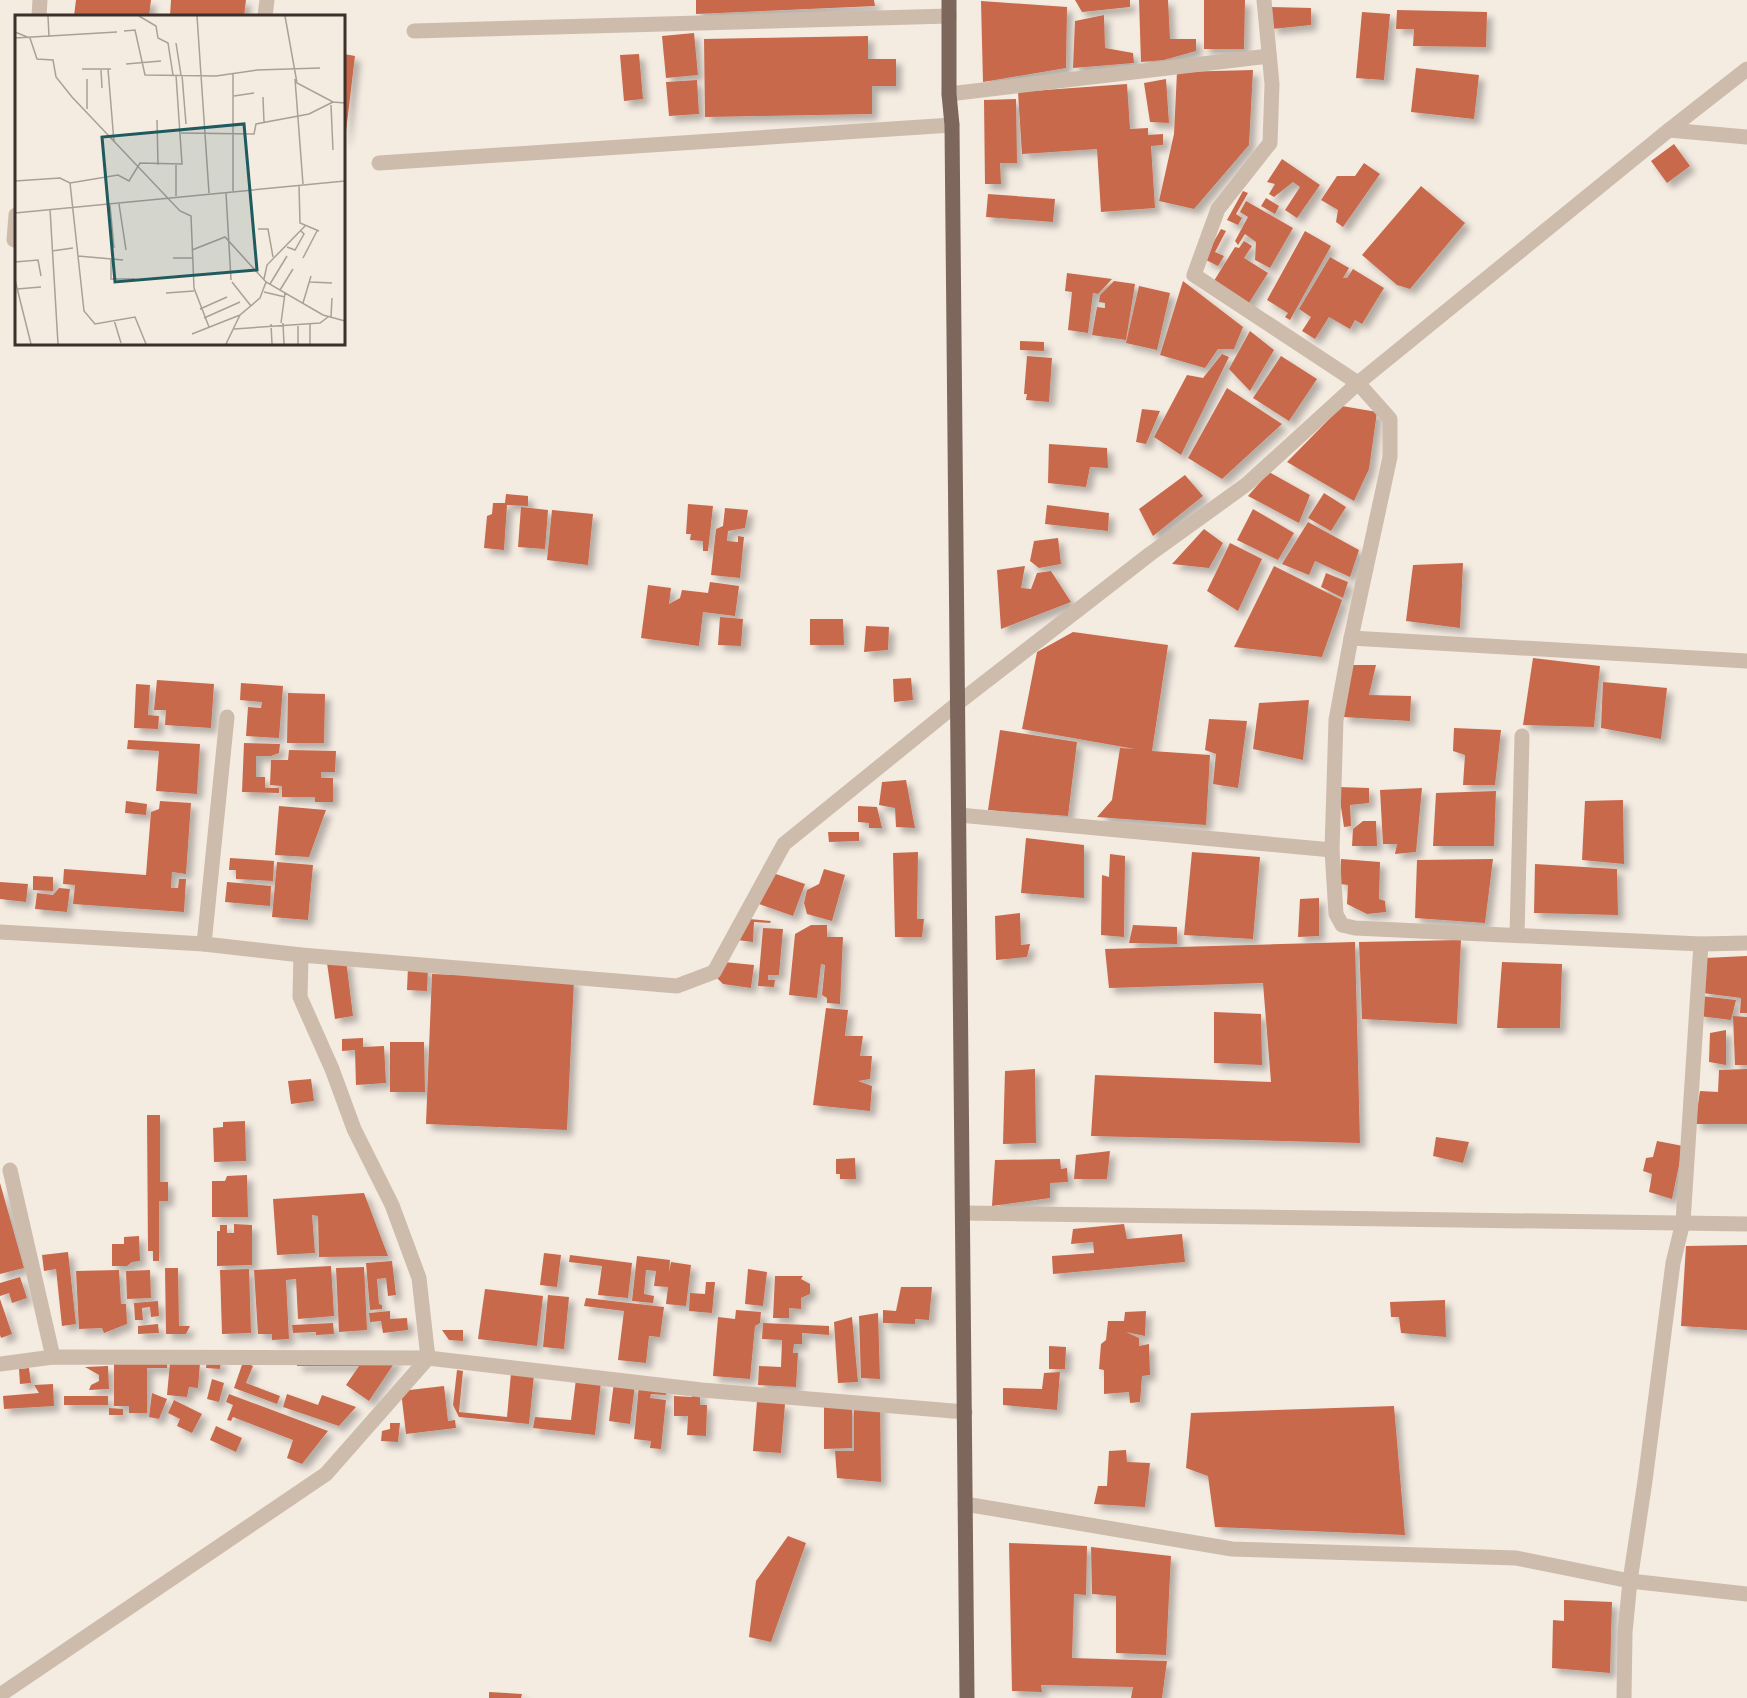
<svg xmlns="http://www.w3.org/2000/svg" width="1747" height="1698" font-family="'Exo 2',sans-serif">
	<style>
		.building { fill: #c8694b; filter: url(#shadow) }
		.lines { fill: none; stroke-linecap: round; stroke-linejoin: round }
		.minor { stroke: #cdbbac; stroke-width: 15 }
		.major { stroke: #7d675c; stroke-width: 15 }
		.inset-road { fill: none; stroke: #aaa098; stroke-width: 1.5 }
		.view { fill: #1f5a5e; fill-opacity: 0.15; stroke: #1f5a5e; stroke-width: 3 }
		.inset-edge { fill: none; stroke: #3b302b; stroke-width: 3 }
	</style>
	<defs>
		<filter id="shadow"><feDropShadow dx="5.5" dy="5.5" stdDeviation="3" flood-color="#0004"/></filter>
	</defs>
	<rect width="100%" height="100%" fill="#f4ebe1"/>
	<g class="building">
		<path d="M76,0h75l-2,16h-75z"/>
		<path d="M171,0h75l-2,16h-74z"/>
		<path d="M696,0h178l1,6 -179,8z"/>
		<path d="M1075,0h55v7l-48,5z"/>
		<path d="M1139,0h29l2,39h26v12l-32,9 -23,2z"/>
		<path d="M1204,0h41l-1,49h-40z"/>
		<path d="M981,1l86,6 -1,61 -83,14z"/>
		<path d="M1271,7l40,1v17l-39,4z"/>
		<path d="M1397,10l90,2 -1,35 -73,-1 1,-17h-18z"/>
		<path d="M1362,12l28,2 -6,66 -28,-2z"/>
		<path d="M1104,15l1,33 28,5 1,10 -61,5 2,-47z"/>
		<path d="M694,33l4,42 -32,3 -4,-42z"/>
		<path d="M868,36v23h28v27h-24v28l-167,3 -1,-78z"/>
		<path d="M344,54l11,2 -10,84h-1z"/>
		<path d="M639,54l4,45 -19,2 -4,-46z"/>
		<path d="M1416,68l63,7 -5,44 -63,-7z"/>
		<path d="M1253,70l-4,75 -55,64 -35,-8 15,-67 3,-62z"/>
		<path d="M1166,79l3,44 -19,-1 -6,-39z"/>
		<path d="M697,80l2,34 -30,2 -3,-34z"/>
		<path d="M1127,84l3,45 18,-1v7l15,-1v11l-12,1 4,62 -54,4 -4,-63 -75,5 -4,-62z"/>
		<path d="M1016,99l1,64h-17l1,21h-16l-1,-84z"/>
		<path d="M1674,144l16,22 -23,17 -16,-22z"/>
		<path d="M1282,159l38,26 -23,33 -12,-8 15,-23 -7,-5 -19,15 -5,-3 6,-10 -8,-2z"/>
		<path d="M1364,163l16,11 -37,53 -7,-5 2,-12 -17,-10 16,-24h18z"/>
		<path d="M1421,186l44,37 -55,66 -13,-4 -35,-30z"/>
		<path d="M1243,191l5,2 -12,21 6,4 -4,7 -11,-5z"/>
		<path d="M988,194l67,5 -2,23 -67,-5z"/>
		<path d="M1266,198l13,8 -4,8 -14,-8z"/>
		<path d="M1246,201l47,27 -23,40 -15,-8 1,-18 -11,-8 -7,11 -3,-4 13,-24 -8,-5z"/>
		<path d="M1221,229l5,2 -11,21 9,4 -6,10 -14,-7z"/>
		<path d="M1305,231l26,15 -41,74 -5,-3 3,-4 -21,-13z"/>
		<path d="M1244,241l8,5 -8,12 24,15 -21,33 -35,-22 23,-37 4,1z"/>
		<path d="M1330,257l19,11 -6,10h4l6,-9 31,19 -22,36 -7,-4 -5,9 -21,-12 -14,22 -13,-8 9,-14 -12,-8z"/>
		<path d="M1067,273l45,6 -14,15 -5,-1 -5,40 -20,-3 4,-38 -7,-1z"/>
		<path d="M1114,281l21,3 -9,56 -34,-5 5,-28 8,1v-5l-6,-1 1,-7z"/>
		<path d="M1183,281l60,46 -9,22h-16l-13,19 -45,-13z"/>
		<path d="M1139,286l31,7 -13,57 -31,-7z"/>
		<path d="M1250,331l24,19 -24,41 -21,-22z"/>
		<path d="M1020,341l24,1v9l-24,-1z"/>
		<path d="M1222,354l7,3 -48,98 -27,-18 33,-62 16,3z"/>
		<path d="M1027,356l25,2 -3,44 -23,-2 1,-6h-3z"/>
		<path d="M1281,356l36,23 -28,42 -36,-23z"/>
		<path d="M1227,388l55,36 -60,55 -34,-21z"/>
		<path d="M1342,406l35,6 -8,57 -15,32 -67,-39z"/>
		<path d="M1142,409l18,2 -14,33 -10,-2z"/>
		<path d="M1049,444l58,4 1,20 -18,-1 -4,20 -38,-4z"/>
		<path d="M1269,472l41,23 -11,28 -51,-27z"/>
		<path d="M1185,475l18,21 -50,40 -14,-27z"/>
		<path d="M1324,493l22,14 -15,24 -23,-13z"/>
		<path d="M506,494l22,2v10l-21,-1 -3,45 -20,-2 3,-32 5,-2 1,-11h12z"/>
		<path d="M688,504l25,2 -5,45h-5v-10l-13,-1 1,-6h-5z"/>
		<path d="M1047,505l62,8 -1,18 -63,-7z"/>
		<path d="M521,507l27,3 -3,39 -27,-2z"/>
		<path d="M725,508l23,2 -3,18 -17,3 -1,10 11,1v-6l6,1 -4,41 -29,-3 5,-46 7,-3z"/>
		<path d="M1253,509l41,24 -16,27 -41,-20z"/>
		<path d="M552,510l41,4 -5,51 -41,-5z"/>
		<path d="M1308,522l51,28 -9,27 -35,-16 -6,14 -27,-11z"/>
		<path d="M1204,529l19,14 -14,25 -37,-4z"/>
		<path d="M1058,538l3,26 -22,4 -9,-7 4,-20z"/>
		<path d="M1230,543l32,16 -24,52 -31,-20z"/>
		<path d="M1463,563l-3,65 -54,-7 7,-56z"/>
		<path d="M1025,566l-4,22 10,1 6,-16 14,-2 20,31 -70,27 -4,-59z"/>
		<path d="M1274,566l68,34 -20,57 -88,-10z"/>
		<path d="M1326,573l22,9 -5,16 -22,-11z"/>
		<path d="M710,582l29,4 -4,30 -32,-4 -4,34 -58,-8 7,-53 23,3 -2,16 11,-6 2,-8 26,3z"/>
		<path d="M720,617l23,2 -2,27 -23,-1z"/>
		<path d="M810,619h33l1,26h-34z"/>
		<path d="M866,626l23,1 -1,23 -24,2z"/>
		<path d="M1073,632l95,13 -16,106 58,4 -4,70 -109,-8 15,-17 8,-52 15,1 -113,-20 15,-77z"/>
		<path d="M1533,658l67,8 -6,61 -71,-2z"/>
		<path d="M1353,665h23l-7,30 42,1 -1,25 -67,-4z"/>
		<path d="M911,678l2,22 -19,2 -1,-23z"/>
		<path d="M157,680l57,4 -3,44 -46,-3 1,-15h-12z"/>
		<path d="M1603,682l64,6 -6,51 -60,-11z"/>
		<path d="M241,683l42,3 -4,52 -33,-2 2,-29 13,1 1,-6 -22,-2z"/>
		<path d="M136,684l14,1 -2,30 11,1 -1,13 -24,-1z"/>
		<path d="M288,693l37,1 -1,49h-37z"/>
		<path d="M1309,700l-6,60 -50,-11 6,-46z"/>
		<path d="M1209,719l38,2 -9,67 -25,-4 3,-30 -11,-4z"/>
		<path d="M1454,728l47,2 -6,55h-32l2,-30 -12,-4z"/>
		<path d="M1000,730l77,12 -9,74 -80,-6z"/>
		<path d="M128,740l72,4 -3,50 -41,-3 3,-40 -32,-2z"/>
		<path d="M244,743l36,1 -1,9 -8,3h-15v21h9v11h14v5l-37,-1z"/>
		<path d="M289,750l47,1 -1,21h-14v6h12v24h-18v-5h-33v-11l-12,-1 1,-25h17z"/>
		<path d="M906,780l9,48 -19,-1 -1,-19 -16,-3 3,-23z"/>
		<path d="M1338,787l31,1v15l-19,2 1,21 -7,1z"/>
		<path d="M1422,788l-6,64 -21,2 2,-10h-14l-3,-54z"/>
		<path d="M1496,791l-2,55h-61l3,-53z"/>
		<path d="M1623,800l1,64 -42,-4 3,-59z"/>
		<path d="M126,801l21,3 -1,11 -21,-2z"/>
		<path d="M160,801l31,2 -5,71 -14,-2 -1,16h7l1,-9h7l-2,33 -111,-8 2,-19 -12,-1 1,-15 82,6 5,-63 8,-3z"/>
		<path d="M279,806l47,4 -17,47 -34,-2z"/>
		<path d="M858,806l19,1 5,21h-13v-5l-11,-1z"/>
		<path d="M1363,821h13l1,25h-25l1,-17z"/>
		<path d="M828,832h31v9l-30,1z"/>
		<path d="M1026,838l58,7v53l-63,-5z"/>
		<path d="M918,852l-1,67h7l-2,18h-27l-2,-84z"/>
		<path d="M1192,852l68,5 -7,82 -69,-4z"/>
		<path d="M1110,854l15,2 -1,81 -23,-2 1,-60 7,2z"/>
		<path d="M230,858l44,3 -1,20 -37,-2v-9h-7z"/>
		<path d="M1341,859l39,3 -1,37 6,2 1,11 -19,2 -20,-10 1,-19 -8,-1z"/>
		<path d="M1493,859l-8,64 -70,-5 2,-58z"/>
		<path d="M277,862l36,3 -5,55 -36,-3z"/>
		<path d="M1535,864l82,5 1,46 -84,-2z"/>
		<path d="M824,869l21,6 -13,46 -25,-7 -3,-11 3,-13 12,-6z"/>
		<path d="M770,872l35,12 -12,32 -34,-12z"/>
		<path d="M33,876l20,1v14l-20,-1z"/>
		<path d="M0,882l28,2 -2,18 -26,-3z"/>
		<path d="M227,882l44,4 -1,20 -45,-4z"/>
		<path d="M59,888l11,1 -3,23 -32,-3 2,-16 16,2z"/>
		<path d="M1319,898v38l-21,1 2,-38z"/>
		<path d="M1020,913l1,32 9,-1 -3,13 -31,3 -1,-44z"/>
		<path d="M749,919l22,2 -1,2 -16,-1 -1,20 -16,-2z"/>
		<path d="M811,925h16v12h16l-3,67 -13,-1v-5l-5,-3 3,-30 -4,-1 -4,34 -28,-3 6,-61z"/>
		<path d="M1133,925l44,2v17l-48,-1z"/>
		<path d="M763,928l20,1 -4,46h-11v5h7l-1,7 -16,-1z"/>
		<path d="M1461,940l-4,84 -95,-5 -3,-77z"/>
		<path d="M1355,942l5,201 -269,-7 4,-61 176,7 -8,-99 -154,5 -4,-39z"/>
		<path d="M1747,956v57h-7l1,-15 -38,-5 2,-35z"/>
		<path d="M346,960l7,56 -18,3 -8,-56z"/>
		<path d="M724,962l30,3 -3,23 -28,-4 -6,-6z"/>
		<path d="M1502,962l60,2 -2,64h-63z"/>
		<path d="M408,967l20,1 -1,23 -20,-1z"/>
		<path d="M432,974l142,5 -7,151 -141,-6z"/>
		<path d="M1701,996l35,4 -5,20 -32,-4z"/>
		<path d="M826,1008l22,2 -3,26h18l-3,20h12l-2,23 -12,2 14,5 -2,25 -57,-6z"/>
		<path d="M1214,1012l47,2 1,51 -48,-2z"/>
		<path d="M1733,1016l14,1v48h-12z"/>
		<path d="M1726,1030v35l-17,-3 1,-29z"/>
		<path d="M363,1038v9l21,-1 2,37 -30,2 -1,-35 -13,1v-12z"/>
		<path d="M390,1042h34l1,50h-35z"/>
		<path d="M1035,1069l1,74 -33,1 2,-73z"/>
		<path d="M1747,1069v55h-52l5,-33 18,1 1,-22z"/>
		<path d="M311,1079l3,22 -23,3 -3,-23z"/>
		<path d="M147,1115h13v67h8v19h-9v60h-6v-10h-5z"/>
		<path d="M245,1121l1,40 -32,1 -1,-34 10,-1v-5z"/>
		<path d="M1436,1137l33,5 -6,21 -30,-7z"/>
		<path d="M1657,1141l26,5 -11,53 -23,-7 3,-18 -9,-3 3,-13 7,-1z"/>
		<path d="M1110,1151l-3,28h-33l2,-24z"/>
		<path d="M855,1158l1,21h-16v-5h-4v-15z"/>
		<path d="M1060,1159l1,10 6,-1 1,14 -18,1v15l-58,8 3,-46z"/>
		<path d="M247,1175l1,42h-36v-36h13l2,-5z"/>
		<path d="M0,1183l24,85 -24,6z"/>
		<path d="M364,1193l24,63 -69,1 -1,-41 -6,-1 3,38 -38,2 -4,-56z"/>
		<path d="M234,1224l18,1v40l-35,1v-35h3v-6h7v8h7z"/>
		<path d="M1124,1224l3,15 55,-5 3,28 -132,12 -1,-18 42,-3 -1,-11 -22,2 2,-15z"/>
		<path d="M139,1236l1,25 -8,1 -5,4h-15v-22h12v-7z"/>
		<path d="M1747,1245v85l-66,-4 5,-80z"/>
		<path d="M68,1252l8,72 -14,2 -6,-57 -12,2 -2,-16z"/>
		<path d="M544,1253l17,2 -4,32 -17,-2z"/>
		<path d="M570,1255l62,8 -4,35 -30,-3 4,-29 -33,-4z"/>
		<path d="M637,1256l33,4 -1,13 2,-11 20,3 -5,41 -20,-2 2,-17 -14,-1 2,-15 -10,-1 -2,24 10,2 -1,7 -21,-2z"/>
		<path d="M392,1261l4,34 -8,1 -2,-18 -9,1 2,25 3,1v4l-12,1 -4,-47z"/>
		<path d="M331,1266l3,50 -36,3 -2,-40 -10,1 3,59 -17,1v-6h-14l-4,-64z"/>
		<path d="M364,1267l3,63 -28,2 -3,-64z"/>
		<path d="M165,1268h13l1,58h11l-4,8h-20z"/>
		<path d="M249,1269l2,64 -29,1 -2,-64z"/>
		<path d="M748,1269l19,3 -4,34 -18,-2z"/>
		<path d="M119,1270l2,34h5l1,20 -23,9 -2,-5 -23,1 -3,-58z"/>
		<path d="M150,1270l1,28 -24,1 -1,-28z"/>
		<path d="M775,1276h28l-2,3 9,5v10l-9,4v11l-12,-1v10h-16z"/>
		<path d="M20,1277l7,21 -15,5 -3,-10 -9,3v-13z"/>
		<path d="M706,1282h9l-3,31 -23,-2 1,-18 15,1z"/>
		<path d="M901,1287h31l-3,33 -14,-1v5l-32,-1v-13l13,1z"/>
		<path d="M485,1289l58,7 -6,50 -59,-7z"/>
		<path d="M548,1295l21,2 -5,52 -21,-2z"/>
		<path d="M586,1298l78,9 -4,30 -11,-1 -3,27 -28,-3 6,-49 -40,-5z"/>
		<path d="M0,1299l12,35 -11,4 -1,-3z"/>
		<path d="M1445,1300l1,37 -45,-4 -2,-16h-8l-1,-15z"/>
		<path d="M158,1301l1,15 -8,1 -1,-10 -8,1 1,12h-8l-1,-17z"/>
		<path d="M736,1310l25,2 -1,11 -5,3 -5,53 -37,-3 5,-59 17,2z"/>
		<path d="M390,1311v8l17,-1 1,12 -25,3 -2,-12 -11,1 -1,-9z"/>
		<path d="M1146,1311l-1,25 -19,-4 13,6v8l10,-2 1,31 -8,1 -2,26 -10,1 -1,-11 -25,2v-24l-5,-1 2,-25 5,-4 2,-19h16l1,-9z"/>
		<path d="M878,1313l2,66 -19,-1 -2,-62z"/>
		<path d="M852,1317l6,65 -20,1 -4,-61z"/>
		<path d="M333,1323l1,11 -18,1v-3l-23,1 -1,-8z"/>
		<path d="M763,1323l66,3v9l-27,-2v11h-8l-1,9h5l-2,34 -38,-2 1,-19 22,1 1,-27 -20,-1z"/>
		<path d="M158,1324l1,9 -21,1v-8z"/>
		<path d="M442,1330h21v11l-14,-1z"/>
		<path d="M1049,1346l17,1 -1,22h-16z"/>
		<path d="M207,1359l14,1 -1,9 -14,-1z"/>
		<path d="M397,1359l-28,42 -23,-16 13,-19h-62v-6z"/>
		<path d="M167,1360v8h-20v45h-18v-7h-15v-45z"/>
		<path d="M243,1362l10,4 -7,17 34,13 -3,8 -43,-16z"/>
		<path d="M170,1363h30l-2,25 -9,-1 -2,10 -20,-2z"/>
		<path d="M108,1366l1,23 -20,1 2,-5 8,-4v-6l-14,-8z"/>
		<path d="M29,1368l2,15 -11,1 -1,-15z"/>
		<path d="M457,1370l6,1 -4,41 48,5 4,-44 23,2 -5,49 -70,-7 -6,-12z"/>
		<path d="M1060,1372l-3,38 -54,-5v-17l39,1 2,-16z"/>
		<path d="M212,1379l12,4 -5,19 -12,-3z"/>
		<path d="M576,1379l25,3 -6,53 -62,-7 2,-11 36,3z"/>
		<path d="M614,1382l21,3 -5,39 -21,-3z"/>
		<path d="M53,1384l1,22 -50,3 -1,-13 36,-3 -5,-8z"/>
		<path d="M639,1385l28,3 -1,7 -15,-1 -1,4 16,2 -5,49 -11,-1 1,-7 -17,-2z"/>
		<path d="M444,1386l4,35 7,-1 1,8 -50,6 -5,-43z"/>
		<path d="M692,1391h8v14h7l-1,31 -19,-1 1,-19h-14v-20l18,1z"/>
		<path d="M152,1393l15,6 -8,20 -10,-2z"/>
		<path d="M229,1394l99,37 -26,33 -15,-6 6,-18 -60,-23 -2,4 -4,-1 6,-15 -7,-3z"/>
		<path d="M287,1394l31,11 4,-10 34,12 -17,19 -56,-19z"/>
		<rect x="64" y="1396" width="44" height="9"/>
		<path d="M880,1399l1,83 -44,-4 -2,-27h19v-47z"/>
		<path d="M174,1400l28,14 -10,19 -15,-7 3,-7 -12,-6z"/>
		<path d="M757,1401l28,3 -4,49 -28,-2z"/>
		<path d="M824,1401l28,5v42l-28,1z"/>
		<path d="M1394,1406l11,129 -190,-8 -7,-51 -22,-8 5,-55z"/>
		<path d="M109,1408l14,1v6h-14z"/>
		<path d="M390,1423h10l-2,19 -17,-1 1,-10 8,-2z"/>
		<path d="M216,1426l26,12 -6,14 -26,-12z"/>
		<path d="M1126,1450l1,12 23,1 -5,44 -51,-3 4,-18h9l2,-35z"/>
		<path d="M788,1536l18,7 -35,99 -22,-5 7,-56z"/>
		<path d="M1009,1543l78,3 -1,49 -12,-1 -2,64 95,3 -5,37h-31l2,-11 -92,-2 1,7 -30,-1z"/>
		<path d="M1091,1547l80,9 -5,99 -50,-2v-57l-24,-2z"/>
		<path d="M1564,1600l48,2 -2,71 -58,-5 1,-48 11,1z"/>
		<path d="M489,1692l33,2 -1,4h-32z"/>
	</g>
	<g class="lines">
		<g class="minor">
			<path d="M1264,0l8,84 -2,59 -52,66 -24,66 164,108 32,36v38l-39,181 -15,82 -4,130 4,64 6,11 13,3 346,16 46,-1"/>
			<path d="M39,16l1,-16"/>
			<path d="M265,16l2,-16"/>
			<path d="M414,31l535,-15"/>
			<path d="M949,94l320,-38"/>
			<path d="M1669,130l78,7"/>
			<path d="M379,163l573,-38"/>
			<path d="M14,240l2,-25"/>
			<path d="M1351,638l396,23"/>
			<path d="M959,815l373,35"/>
			<path d="M0,932l204,12 97,11 376,31 37,-14 70,-128 174,-141 192,-149 97,-70 111,-101 311,-253 78,-61"/>
			<path d="M1517,935l5,-199"/>
			<path d="M204,944l23,-227"/>
			<path d="M10,1170l43,187"/>
			<path d="M963,1213l784,11"/>
			<path d="M0,1364l53,-7 375,1 274,32 263,22"/>
			<path d="M965,1504l267,45 284,9 114,23 117,13"/>
			<path d="M0,1695l326,-221 102,-116 -9,-80 -27,-73 -38,-76 -22,-60 -32,-72 1,-42"/>
			<path d="M1624,1698l1,-66 5,-51 15,-100 28,-218 10,-41 18,-278"/>
		</g>
		<path class="major" d="M949,0v94l3,31 15,1573"/>
	</g>
	<g transform="translate(15 15)">
		<rect width="330" height="330" fill="#f4ebe1"/>
		<path class="inset-road" d="M33,1l1,21M124,1l17,10 2,12 10,5 5,32M182,1l12,177M270,1l12,67 36,19 12,1M109,16l11,-1 10,45 71,1 41,-6 63,-2M0,17l15,6 7,21 16,1 3,17 16,20 108,114 11,5 3,72 15,39M0,23l102,-6M161,28l5,32M111,49l35,-3M67,54h29M93,54l6,73M86,55l1,18M218,58v118M167,60l4,49M72,64v30M280,64l8,105M219,81l20,-3M248,82l1,26M316,90l2,45M142,105l1,45M166,118l73,1 2,-10 53,-10 24,-12M0,166l45,-3 10,5 14,128 11,13 40,-7 11,27M55,168l48,-8 11,6 11,-18 42,1 -6,-89M284,170l1,38 19,8M211,178l5,87M161,181v-31M104,189l7,46M95,190l4,43M35,194l8,135M0,198l330,-32M243,214h10l5,28M272,232l8,3 9,-16 -3,-3M177,235l33,-13 41,45 57,33 22,6M37,236l21,-3M63,241l45,4M158,243h19M288,243l14,-27M96,245v19h24M0,247l23,-2 3,16M249,264l3,-14 38,-39M0,265l16,64M217,267l19,24M295,267l22,1M255,269l17,-28M2,274l24,-2M265,275l13,-21M249,277l21,5M151,278l28,-2M288,288l8,-27M185,294l27,-12M316,302l1,-19M189,303l36,-16M99,305l7,23M266,308l4,-30M268,308l1,21M256,309l1,20M295,309v20M219,314l86,-6 8,-6M177,319l48,-19M211,329l14,-29 20,-17 6,-16M283,329v-20"/>
		<path class="view" d="M229,109l13,146 -142,12 -13,-145z"/>
		<rect width="330" height="330" class="inset-edge"/>
	</g>
</svg>
